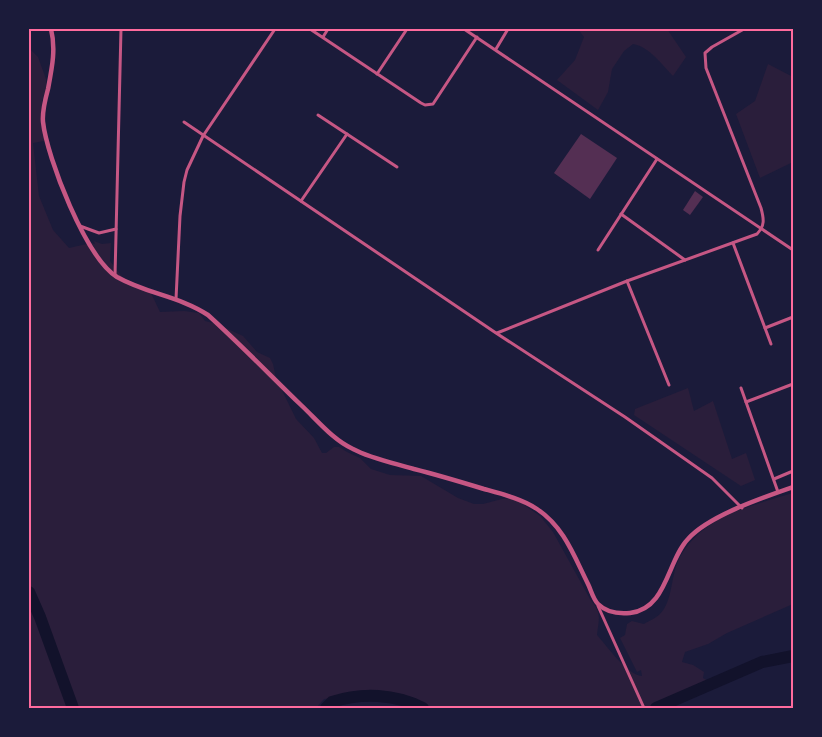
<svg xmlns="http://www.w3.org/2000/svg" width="822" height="737" font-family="'Noto Sans',sans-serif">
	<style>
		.green { fill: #2a1e3b }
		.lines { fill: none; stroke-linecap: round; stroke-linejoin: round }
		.river { stroke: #12122b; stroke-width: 12 }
		.building { fill: #542f53 }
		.minor { stroke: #c65784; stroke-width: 3 }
		.tertiary { stroke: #c65784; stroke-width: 4.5 }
		.neatline { fill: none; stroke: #ff6b9d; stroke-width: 2 }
	</style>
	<rect width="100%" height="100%" fill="#1b1b3a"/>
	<g class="green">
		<path d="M578,29h89l19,28 -13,19c-11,-11 -23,-29 -40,-32l-9,7 -12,18 -4,23 -10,18 -41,-30 18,-20 9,-23z"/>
		<path d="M29,48l9,9 8,22v11l-4,11 4,24 -2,16 -11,2 6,53 14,34 16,18 22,-5 4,1 -1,-3 8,3 9,-1 -1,18 13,17 18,8 10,7 9,19 24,-1 15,2 6,8 12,3 26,12 14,16 13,6 3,6 3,14 20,41 18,19 8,15h4l8,-6h5l8,5 13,6 11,11 19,6 31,1 37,22 16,6h9l19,-5 10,-1 5,2 23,16 13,16 37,67c12,15 9,18 7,36 10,11 30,40 45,41l-1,-6 -4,2 -17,-34 5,-3 2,-11 5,-3 12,3c5,-3 12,-6 16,-10 13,-12 11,-42 20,-57 24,-42 71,-51 113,-64v111l-66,29 -19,11 -23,8 -3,10 11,3 11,7 -1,6 8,5 -66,25h-235c-28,-12 -56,-13 -86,-9l-8,9h-287z"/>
		<path d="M768,64l25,13v85l-33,16 -24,-64 19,-13z"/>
		<path d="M688,388l6,23 19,-10 19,58 14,-6 9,27 -14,6 -107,-71 1,-6z"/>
	</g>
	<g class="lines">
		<g class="river">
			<path d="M29,592l11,25 33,91"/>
			<path d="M326,708l6,-6c30,-10 63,-8 91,6"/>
			<path d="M656,708l106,-46 31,-6"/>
		</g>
	</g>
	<g class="building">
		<path d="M581,134l36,24 -27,41 -36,-26z"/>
		<path d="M695,191l8,6 -13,18 -7,-5z"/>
	</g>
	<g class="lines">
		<g class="minor">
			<path d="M310,29l111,74 4,2 8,-1 44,-67"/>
			<path d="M464,29l329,221"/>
			<path d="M323,37l5,-8"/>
			<path d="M496,49l12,-20"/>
			<path d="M377,74l30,-45"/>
			<path d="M318,115l79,52"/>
			<path d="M184,122l312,211 129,84 87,61 30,30"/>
			<path d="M301,201l46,-67"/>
			<path d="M621,214l64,46"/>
			<path d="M80,226l19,7 17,-4"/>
			<path d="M733,243l32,85 28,-11"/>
			<path d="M598,250l59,-91"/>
			<path d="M115,276l6,-247"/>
			<path d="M627,281l42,104"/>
			<path d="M176,299l4,-83 4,-34 3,-12 16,-34 72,-107"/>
			<path d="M765,328l6,16"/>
			<path d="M497,333l130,-52 130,-47c8,-8 7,-15 4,-26l-55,-140 -1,-15 7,-6 32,-18"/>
			<path d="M741,388l37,104"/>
			<path d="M746,402l47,-18"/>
			<path d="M774,479l19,-8"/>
			<path d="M598,606l46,102"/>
		</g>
		<path class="tertiary" d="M51,29c5,20 1,39 -3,60 -3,11 -6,22 -5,33 4,36 43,136 74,155 30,17 62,19 91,38 32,29 62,60 93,90 16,15 32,35 52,44 19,10 41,14 61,20 24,6 47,13 70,20 18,5 38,10 53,20 27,18 37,47 51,75 3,6 5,15 10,20 8,8 21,10 32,9 37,-4 37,-52 58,-74 20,-23 76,-42 105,-52"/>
	</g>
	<rect width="822" height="737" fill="none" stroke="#1b1b3a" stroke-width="60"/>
	<rect x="30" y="30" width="762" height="677" class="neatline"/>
</svg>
